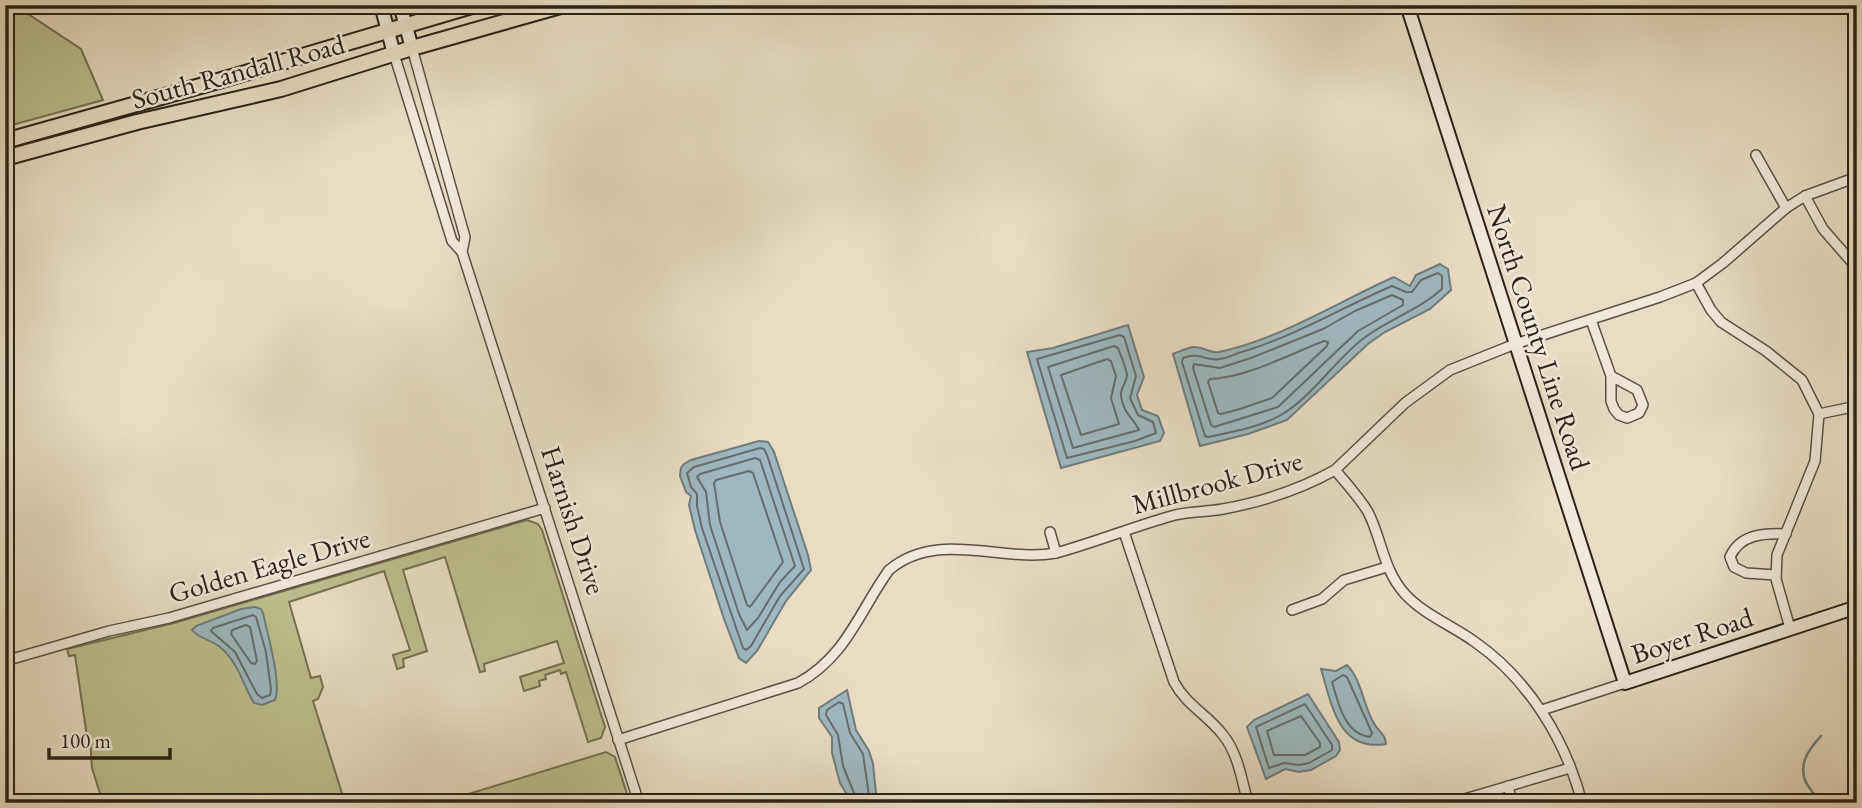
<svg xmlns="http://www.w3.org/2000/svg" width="1862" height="808" font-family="'EB Garamond',serif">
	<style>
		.green { fill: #bcbf8f; stroke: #747054; stroke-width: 2 }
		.water { fill: #9db8bf; stroke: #6f7c7c; stroke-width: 2 }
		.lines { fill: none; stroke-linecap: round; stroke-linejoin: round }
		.shore { stroke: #646d6c; stroke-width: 2 }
		.stream { stroke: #6f7c7c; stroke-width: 2.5 }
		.street-casing { stroke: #5a5043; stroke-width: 12 }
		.secondary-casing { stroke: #2b2218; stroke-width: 16 }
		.primary-casing { stroke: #2b2218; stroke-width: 18 }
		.street { stroke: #f0e8d8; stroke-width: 9 }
		.secondary { stroke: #f0e8d8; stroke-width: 12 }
		.primary { stroke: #e8dcc3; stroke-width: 14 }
		.labels { text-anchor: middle; stroke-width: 5; stroke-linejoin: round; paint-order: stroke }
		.street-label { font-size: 28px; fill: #2b2218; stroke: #f0e8d8 }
	</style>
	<rect width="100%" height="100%" fill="#e8dcc3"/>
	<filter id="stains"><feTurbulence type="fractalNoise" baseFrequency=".00286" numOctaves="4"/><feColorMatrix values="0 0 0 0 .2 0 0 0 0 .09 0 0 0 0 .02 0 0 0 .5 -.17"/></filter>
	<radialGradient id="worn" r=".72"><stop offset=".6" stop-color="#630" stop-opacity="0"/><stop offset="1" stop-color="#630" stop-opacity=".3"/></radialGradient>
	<g class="green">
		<path d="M5,6l14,2 62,41 22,51 -98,27z"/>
		<path d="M527,520l11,4 4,6 63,197 -4,11 -13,4 -22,-70 -5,2 -1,-4 -15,5 1,4 -7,2 1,5 -16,5 -4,-14 44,-14 -7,-22 -73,23 1,7 -5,1 -35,-115 -42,13 24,81 -24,8 1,8 -7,2 -4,-14 17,-5 -26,-79 -95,31 22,76 9,-2 3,11 -5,12 -5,2 32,102h-242l-11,-35 -2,-31h-3l-12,-82 -6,1 -2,-7 107,-26z"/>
		<path d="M606,752l9,5 15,46h-191z"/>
	</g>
	<g class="water">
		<path d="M1440,264l8,5 3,21 -21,19 -45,23 -17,12 -81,76 -39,14 -48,12 -27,-92c6,-2 13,-6 20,-7 9,-1 18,7 26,5 61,-13 119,-50 175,-75l16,9 6,-11z"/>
		<path d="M1128,325l16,52 -7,18 5,15 16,6 6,17 -4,8 -99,27 -34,-116 26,-4z"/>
		<path d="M759,441l9,1 6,10 34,103 3,15 -25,31 -29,50 -11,12 -7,-5 -15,-39 -29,-89 -6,-25 2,-9 -5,-4 -6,-16 1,-8 3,-4 7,-4z"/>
		<path d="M255,607l6,2 2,4c4,19 19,71 12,87l-13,5 -8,-2c-11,-18 -16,-41 -33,-55 -8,-8 -22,-9 -29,-18l4,-4 45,-17z"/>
		<path d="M1347,665c16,17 16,42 28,60 5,8 10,9 11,19 -48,8 -54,-39 -65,-75l15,2z"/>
		<path d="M847,690l9,40 13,21 4,13 4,39h-25l-12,-20 -8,-30v-16l-13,-19v-10z"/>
		<path d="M1308,694l31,48 1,8 -4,6 -25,14 -12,2 -14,-3 -19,10 -19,-52 7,-7z"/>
	</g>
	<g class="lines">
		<g class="shore">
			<path d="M1438,273l4,3v13c-23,21 -53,30 -78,49 -28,21 -53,60 -83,77 -21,12 -49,17 -73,22l-3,-1 -23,-74 1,-4c18,-7 23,4 37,1 8,-1 17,-6 25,-8 52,-16 98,-44 147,-65l14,6h6l9,-12z"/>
			<path d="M1392,295l11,5v5l-45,26 -80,76 -64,20 -3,-2 -18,-57 1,-4 26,4 31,-10 72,-29 32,-18z"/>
			<path d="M1120,335l4,2 12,39 -6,22 8,17 15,7 3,11 -21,8 -68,17 -30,-99z"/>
			<path d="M1324,341l4,1 -1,4 -55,52 -32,11 -19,5 -3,-1 -10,-31 2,-3c36,-1 80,-25 114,-38z"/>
			<path d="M1114,346l4,2c3,8 8,19 9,27 0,7 -7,13 -6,21 2,17 13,23 18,34l-66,18 -25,-81z"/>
			<path d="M1107,359l4,2 5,15 -5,22 8,26 -38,11 -20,-60z"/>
			<path d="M760,448l4,1 3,6 37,114 -24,27 -29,50 -5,4 -3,-2 -41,-120 -5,-22v-12l-6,-7 -4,-14 7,-6z"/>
			<path d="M755,458l5,2 35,106 -15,16 -22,36 -11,12 -8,-16 -29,-89 -4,-33 -9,-15 3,-3z"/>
			<path d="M749,471l4,2 30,89 -33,45 -3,-2 -27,-83 -6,-39 2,-3z"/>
			<path d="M253,615l3,2 10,35 5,37 -1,6 -8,3 -5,-4 -22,-42 -24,-21 2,-3z"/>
			<path d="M246,625l4,2 7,34 -2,3 -4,-1 -20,-29 1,-4z"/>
			<path d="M1343,675l4,2 25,56 -2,4c-26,-3 -32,-35 -38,-55z"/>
			<path d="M1305,704l27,41v5l-23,13 -10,2 -15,-2 -15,5 -13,-41z"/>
			<path d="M1301,716l19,27v4l-15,8h-31l-7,-24z"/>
			<path d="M858,803l-15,-37 -5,-31 -12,-20 1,-5 12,-8 4,2 7,29 13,21 7,49"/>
		</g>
		<path class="stream" d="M1818,803c-2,-10 -12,-16 -14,-26 -4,-17 7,-30 17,-41"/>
		<defs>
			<g id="street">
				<path d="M412,48l53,189 -3,15 177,551"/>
				<path d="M394,54l58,187 10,11"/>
				<path d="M1756,155l30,53"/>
				<path d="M1805,196l18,33 34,39"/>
				<path d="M1696,283l15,27 10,12 45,29 36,29 17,34 -4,47 -38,94 -1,24 14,49"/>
				<path d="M1591,320l20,56v25l3,8 5,6 8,3 12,-5 4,-8 -6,-15 -26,-14"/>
				<path d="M1819,414l38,-8"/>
				<path d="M1335,470c11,13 24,27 33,42 14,27 15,58 37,82 18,20 48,32 70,48 53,37 91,98 107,161"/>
				<path d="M1050,532l6,21"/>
				<path d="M1124,532l50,150c12,23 34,33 49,53 15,18 19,46 25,68"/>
				<path d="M1776,575l-30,-2 -12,-6 -4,-10c10,-23 34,-24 56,-23"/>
				<path d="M1292,610l30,-11 22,-19 43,-13"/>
				<path d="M5,661l104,-30 60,-13 376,-110"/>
				<path d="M1542,710l83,-27"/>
				<path d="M618,740l180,-57c48,-26 61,-71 91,-113 49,-41 111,-7 167,-17 40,-11 79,-27 119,-38 16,-4 32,-3 48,-6 38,-7 78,-20 112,-39l70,-67 45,-33 65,-26 145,-47 36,-14 27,-20 63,-55 19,-12 52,-19"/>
				<path d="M1508,786l4,17"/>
				<path d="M1451,803l119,-35"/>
			</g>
			<g id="secondary">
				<path d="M381,5l13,49"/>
				<path d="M400,5l12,43"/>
				<path d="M1407,5l218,678 232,-76"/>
			</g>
			<g id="primary">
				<path d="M5,141l213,-60 257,-76"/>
				<path d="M5,158l132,-36 144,-33 131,-41 152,-43"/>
			</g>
		</defs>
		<use href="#street" class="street-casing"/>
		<use href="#secondary" class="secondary-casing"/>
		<use href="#primary" class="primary-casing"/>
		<use href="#street" class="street"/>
		<use href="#secondary" class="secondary"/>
		<use href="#primary" class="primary"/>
	</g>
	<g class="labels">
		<g class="street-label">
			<text transform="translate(238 71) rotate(-15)" y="10">South Randall Road</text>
			<text transform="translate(1539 337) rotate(72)" y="10">North County Line Road</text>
			<text transform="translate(1217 482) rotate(-15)" y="10">Millbrook Drive</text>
			<text transform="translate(574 520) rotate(72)" y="10">Harnish Drive</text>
			<text transform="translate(269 565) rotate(-16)" y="10">Golden Eagle Drive</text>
			<text transform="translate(1692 635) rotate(-18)" y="10">Boyer Road</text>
		</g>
	</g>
	<rect width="1862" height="808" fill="none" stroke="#e8dcc3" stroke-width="28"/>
	<rect x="7" y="7" width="1848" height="794" fill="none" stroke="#2b2218" stroke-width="3.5"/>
	<rect x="14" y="14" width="1834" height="780" fill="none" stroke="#2b2218" stroke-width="2"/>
	<path d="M49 748v10h121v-10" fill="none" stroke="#2b2218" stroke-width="3.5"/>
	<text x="60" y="748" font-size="21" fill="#2b2218" stroke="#f0e8d8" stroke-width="5" paint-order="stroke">100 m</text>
	<rect width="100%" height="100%" filter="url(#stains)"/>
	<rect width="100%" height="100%" fill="url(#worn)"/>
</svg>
